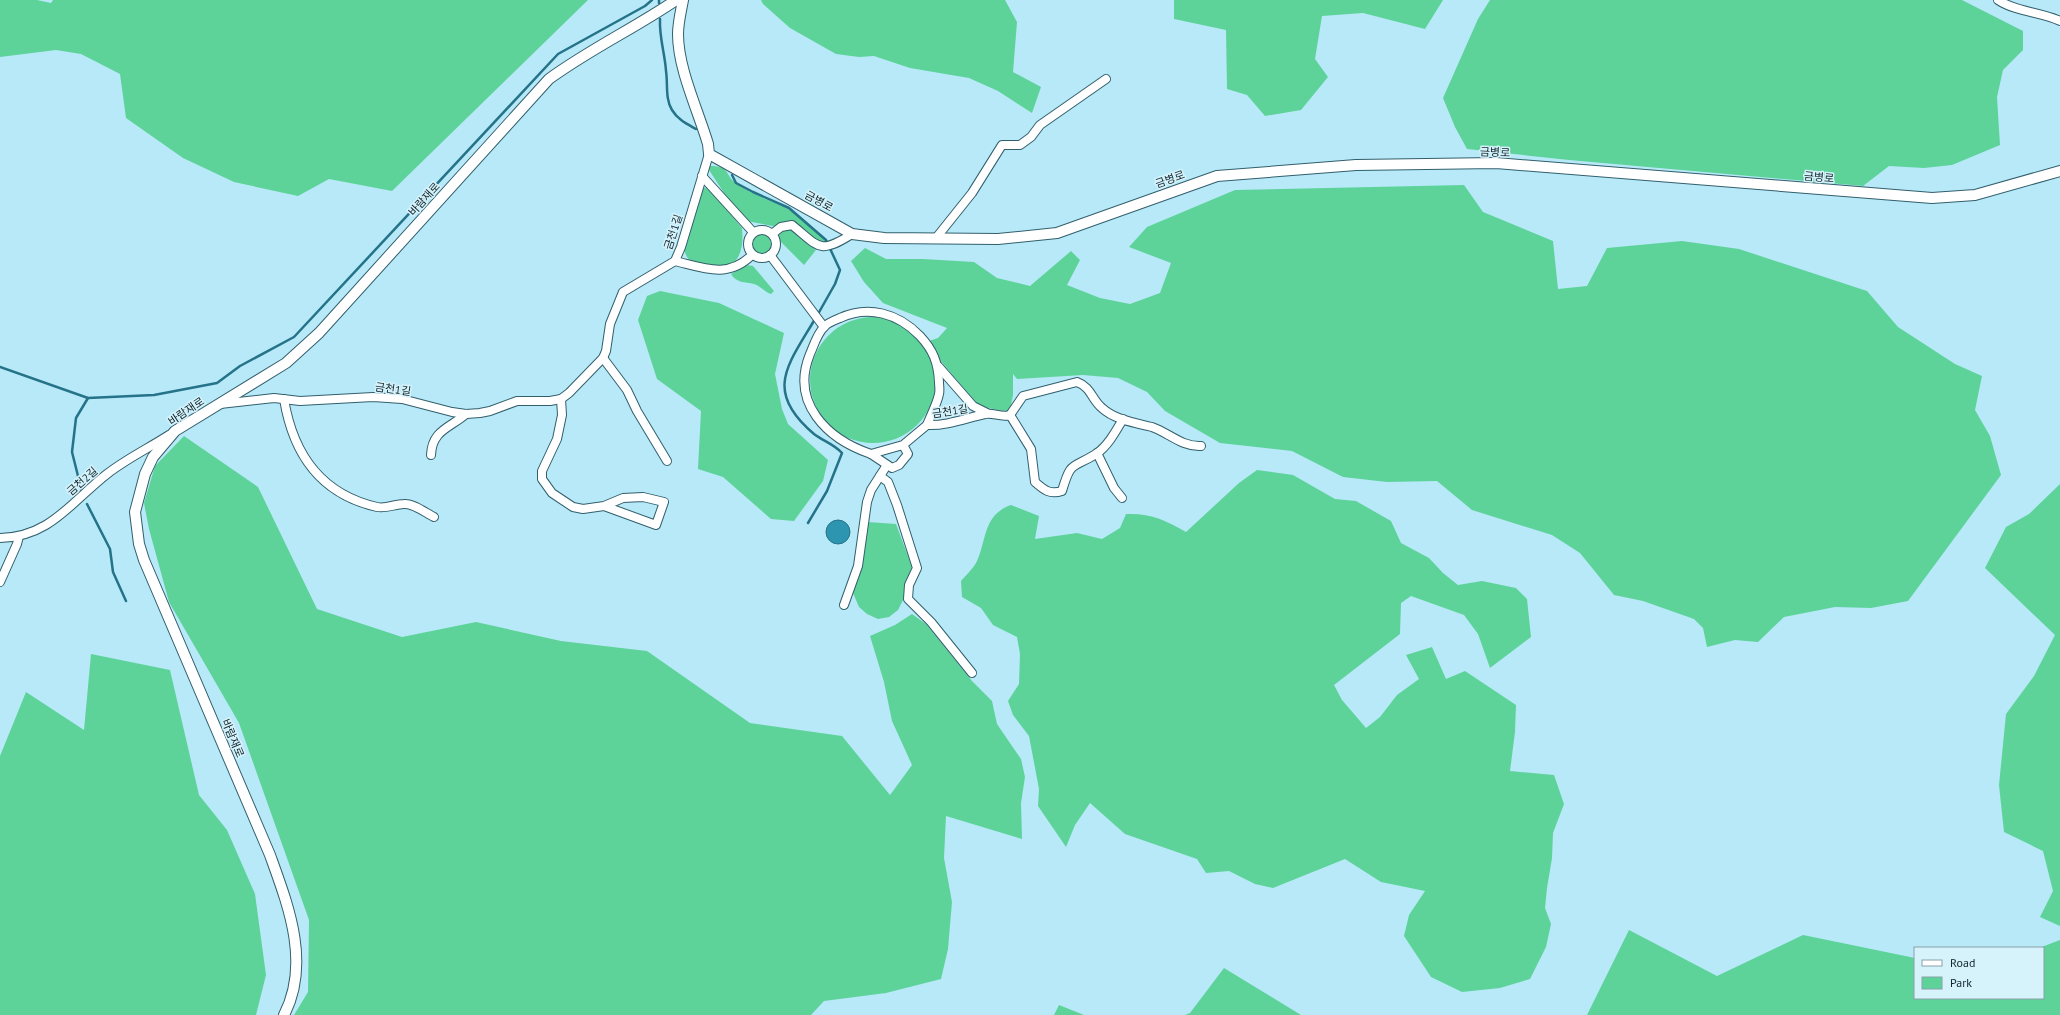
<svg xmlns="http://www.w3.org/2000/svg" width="2060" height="1015" font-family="'PT Sans','Noto Sans KR',sans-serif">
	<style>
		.green { fill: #5dd399 }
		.water { fill: #2d95b0; stroke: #257388 }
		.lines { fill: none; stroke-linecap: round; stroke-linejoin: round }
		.stream { stroke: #257388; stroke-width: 2.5 }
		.minor-casing { stroke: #315f6c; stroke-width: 10 }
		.tertiary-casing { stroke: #315f6c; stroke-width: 12 }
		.minor { stroke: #fff; stroke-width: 8 }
		.tertiary { stroke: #fff; stroke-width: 10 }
		.labels { text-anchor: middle; stroke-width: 3; stroke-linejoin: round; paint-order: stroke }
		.street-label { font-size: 11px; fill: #12252b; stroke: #d6f3fc }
	</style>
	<rect width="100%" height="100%" fill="#b8e9f9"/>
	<g class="green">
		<path d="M0,0h37l14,3 2,-3h535l-196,191 -63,-12 -31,17 -64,-14 -51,-24 -57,-40 -6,-44 -39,-20 -25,-4 -56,7z"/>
		<path d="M761,0h244l12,22 -4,50 28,15 -9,26 -34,-22 -29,-13 -59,-10 -36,-12 -15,1 -23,-3 -46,-26 -27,-24z"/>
		<path d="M1174,0h269l-18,29 -62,-16 -41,3 -7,43 13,18 -27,33 -36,6 -18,-21 -20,-6 -1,-59 -52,-11z"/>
		<path d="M1490,0h472l61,31v19l-20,20 -6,27 3,48 -48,20 -28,3 -35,-2 -26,20 -294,-26 -102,-11 -12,-22 -12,-29 35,-79z"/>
		<path d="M710,166c21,0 14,9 26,17 15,12 35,17 52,26 14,6 26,21 37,31v2l-7,2 -14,-12 -57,-11 -23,-28 -15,-23z"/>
		<path d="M1464,185l19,27 70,29 5,48 29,-3 20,-38 75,-7 57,8 128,42 31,36 57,37 27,12 -7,34 15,26 11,39 -93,126 -37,7 -36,-1 -51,10 -26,25 -23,-2 -28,7 -4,-19 -9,-9 -51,-18 -29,-6 -34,-42 -28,-18 -80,-25 -35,-29 -50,1 -44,-5 -51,-26 -72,-8 -55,-32 -18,-19 -29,-14 -35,-3 -66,4 -4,-5v21l-3,15 -8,1 -23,-5 -40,-47 -10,-18 9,-3 9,-10 -64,-25 -19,-21 -13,-21 14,-13 21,11h37l51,3 23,16 33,8 41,-35 9,9 -13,25 33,13 30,6 30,-11 11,-30 -42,-16 18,-20 88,-37z"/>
		<path d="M708,187l34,41c1,10 1,25 -7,33 -9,8 -35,5 -45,-1 -4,-3 -5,-7 -6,-11l19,-61z"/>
		<path d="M790,229l26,21 -12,15 -24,-24 -1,-6 4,-4z"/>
		<circle cx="762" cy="244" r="11"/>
		<path d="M747,265l6,1 21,25 -3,3c-6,-2 -11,-8 -17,-10 -9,-2 -18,-1 -23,-10z"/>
		<path d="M660,291l59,12 65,30 -9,41 7,35 6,15 40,36 -5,21 -29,40 -23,-2 -48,-42 -25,-8 3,-58 -44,-32 -19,-59 9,-24z"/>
		<circle cx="873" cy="380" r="63"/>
		<path d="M184,436l74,51 59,122 85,28 74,-15 85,19 86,10 103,72 92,13 48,59 22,-30 -20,-44 -8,-39 -14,-46 25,-11 17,-11 14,10 46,57 20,20 5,23 24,35 4,18 -4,26 1,36 -76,-23 -2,42 8,44 -4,47 -7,30 -55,14 -62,8 -13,14h-517l14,-23 1,-72 -70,-197 -70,-121 -20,-73 -5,-26 11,-37z"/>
		<path d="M1257,470l36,5 42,24 21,2 35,20 10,22 28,15 14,15 15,12 24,-4 34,7 11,11 4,38 -41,31 -12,-34 -14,-19 -53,-19 -10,7 -1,31 -66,51 8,15 24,28 14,-11 17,-22 22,-16 -13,-24 26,-8 14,32 19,-8 51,34 -1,27 -5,39 44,4 10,29 -11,29 -1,25 -5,30 -2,20 6,16 -5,23 -16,32 -30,9 -38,4 -31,-15 -27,-41 5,-21 16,-24 -44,-9 -36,-23 -72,29 -18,-4 -26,-13 -23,2 -9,-14 -72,-25 -35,-31 -15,22 -9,22 -28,-41 1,-17 -10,-53 -16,-21 -5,-14 11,-17 1,-30 -3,-17 -24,-12 -12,-17 -19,-11 -1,-16c5,-6 12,-12 16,-20 10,-22 6,-46 34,-56l28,11 -4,23 42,-6 25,6 18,-11 6,-14c25,-1 39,6 60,18l53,-49z"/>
		<path d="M2060,484v442l-20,-9 13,-26 -10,-40 -39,-19 -5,-47 7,-71 28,-38 21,-41 -70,-67 21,-41 23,-13z"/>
		<path d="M868,522l28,2 16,43 -7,15 -1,16 -6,12 -9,7 -11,2 -11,-5 -8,-7 -6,-14z"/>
		<path d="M91,654l79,16 29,125 28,35 28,64 11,81 -10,40h-256v-259l26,-64 58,38z"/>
		<path d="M1629,930l88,46 86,-41 112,23v40h128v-50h-4l21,-8v75h-473z"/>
		<path d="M1224,968l77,47h-116l5,-2z"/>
		<path d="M1059,1005l25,10h-30z"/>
	</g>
	<circle class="water" cx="838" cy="532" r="12"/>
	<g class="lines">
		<g class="stream">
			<path d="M659,0v3"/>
			<path d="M660,19c-1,18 5,35 6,52 2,13 -1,28 6,39 6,10 15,14 24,19"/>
			<path d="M732,175l4,8 17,9 36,16 37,32 14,30 -5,14 -17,30"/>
			<path d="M0,367l88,31 66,-3 63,-12 23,-17 54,-29 264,-283 87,-48 7,-6"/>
			<path d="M82,492l-10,-40 4,-34 12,-20"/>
			<path d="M87,504l23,45 3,23 13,29"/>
			<path d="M808,523l19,-32 15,-38c-8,-9 -19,-12 -28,-19 -51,-43 -26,-69 1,-115"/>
		</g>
		<defs>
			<g id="minor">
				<path d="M1998,0c18,12 43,12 62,21"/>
				<path d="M702,176l51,56"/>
				<circle cx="762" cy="244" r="14"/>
				<path d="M772,234l9,-7 11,-2c27,22 27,30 60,9"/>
				<path d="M936,238l36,-45 30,-48h18l11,-8 9,-12 66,-46"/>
				<path d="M770,255l54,72"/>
				<path d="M675,261c29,7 53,18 77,-6"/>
				<path d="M603,358l24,32 10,21 30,50"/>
				<path d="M938,366l35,40 14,7"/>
				<path d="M284,399c9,55 36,95 93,108 9,2 18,-3 27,-3 9,-1 22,9 30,13"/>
				<path d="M561,399l1,16 -5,24 -15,32v8l10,14 21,14 10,2 21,-3 19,-8 20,-1 21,5 -8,23 -52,-19"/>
				<path d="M220,404l54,-6 26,3 73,-4 29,2 50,13 14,2 14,-1 10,-2 27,-10h33l11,-2 8,-6 34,-35 3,-7 4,-27 13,-32 52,-31 6,-14 28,-93"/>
				<path d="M1010,415l13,-19 54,-14c14,5 15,18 25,26 13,12 34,15 50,19 17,6 30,20 49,19"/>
				<path d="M903,445l5,9 -9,11 -7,3 -21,-14 32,-9 24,-20"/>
				<path d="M1097,453l17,35 8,10"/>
				<path d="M871,454c-44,-15 -81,-51 -61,-100 4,-9 7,-20 14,-27 3,-4 11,-7 16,-9 28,-13 58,-5 80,18 13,14 18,26 19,46 0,4 1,8 0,12 -2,10 -8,21 -12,31 20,1 39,-7 58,-11 8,-2 16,4 25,1l21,34 4,33c9,8 15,13 27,9 9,-31 10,-22 34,-37 12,-8 20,-23 27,-35"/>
				<path d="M431,455c1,-25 19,-27 35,-41"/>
				<path d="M880,476l8,6 9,23 20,63 -8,17 -1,14 23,23 41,51"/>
				<path d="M0,538c50,-1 71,-36 107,-64 19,-15 42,-26 62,-39"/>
				<path d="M0,582l17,-38 2,-8"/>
				<path d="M844,605l14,-39 9,-64 4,-12 16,-25"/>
			</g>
			<g id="tertiary">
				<path d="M683,0c-2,11 -5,23 -5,34 0,35 20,76 30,110l1,10 143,80 32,4 114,1 59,-6 160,-57 139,-11 140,-2 436,35 43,-3 85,-24"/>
				<path d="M284,1015c27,-52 4,-110 -14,-160l-126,-295 -5,-16 -4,-32 10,-38 8,-17 22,-26 111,-68 33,-30 230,-254c41,-30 86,-51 127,-79"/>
			</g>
		</defs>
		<use href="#minor" class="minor-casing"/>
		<use href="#tertiary" class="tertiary-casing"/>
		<use href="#minor" class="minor"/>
		<use href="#tertiary" class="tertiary"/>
	</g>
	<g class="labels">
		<g class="street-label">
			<text transform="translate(1495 152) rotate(2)" y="4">금병로</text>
			<text transform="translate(1819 177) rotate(5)" y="4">금병로</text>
			<text transform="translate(1170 179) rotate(-20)" y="4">금병로</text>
			<text transform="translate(424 199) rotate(-48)" y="4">바람재로</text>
			<text transform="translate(819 201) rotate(29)" y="4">금병로</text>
			<text transform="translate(673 232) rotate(-72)" y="4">금천1길</text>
			<text transform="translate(393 389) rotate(8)" y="4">금천1길</text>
			<text transform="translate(186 411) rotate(-34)" y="4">바람재로</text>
			<text transform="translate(950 411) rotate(-9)" y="4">금천1길</text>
			<text transform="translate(82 481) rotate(-41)" y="4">금천2길</text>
			<text transform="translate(233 738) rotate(67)" y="4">바람재로</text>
		</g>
	</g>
	<rect x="1914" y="947" width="130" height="52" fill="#d6f3fc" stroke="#88a1a8"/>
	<rect x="1922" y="960" width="20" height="6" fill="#ffffff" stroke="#88a1a8"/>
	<text x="1950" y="967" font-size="12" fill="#12252b">Road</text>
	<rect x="1922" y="977" width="20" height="12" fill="#5dd399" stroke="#88a1a8"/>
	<text x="1950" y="987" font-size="12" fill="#12252b">Park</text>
</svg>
